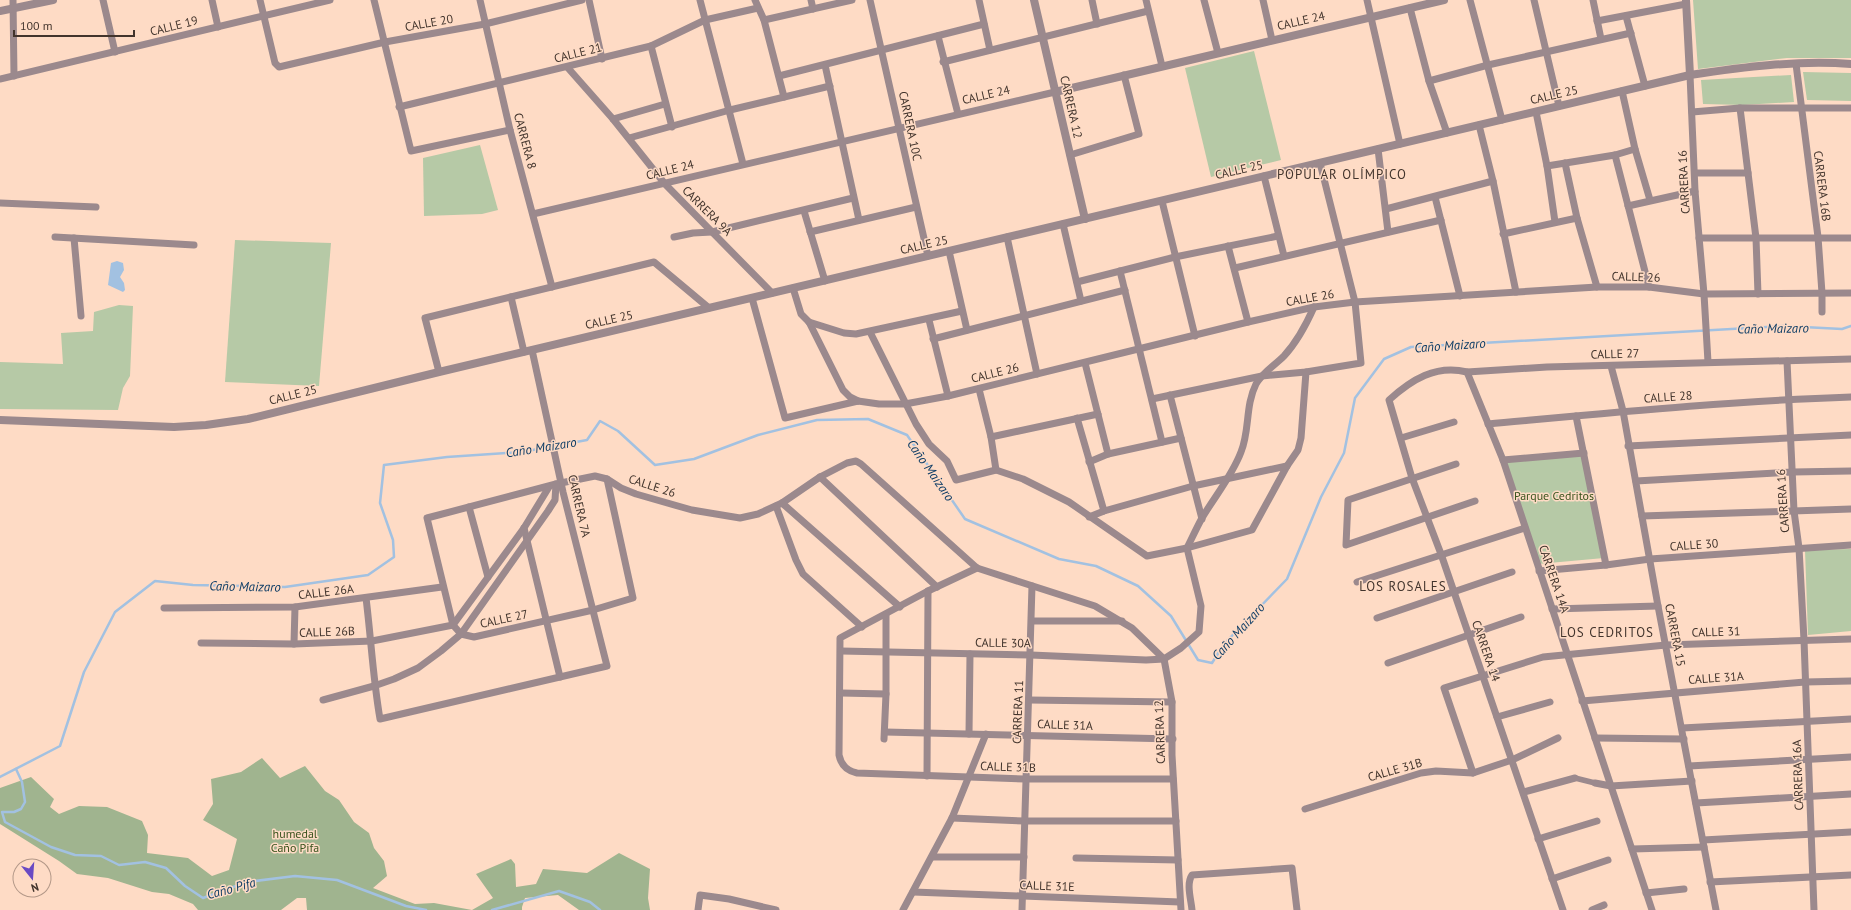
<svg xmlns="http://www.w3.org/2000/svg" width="1851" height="910" font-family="'PT Sans',sans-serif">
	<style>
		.green { fill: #b6c9a6 }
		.forest { fill: #a0b48f }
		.water { fill: #a2c1e1 }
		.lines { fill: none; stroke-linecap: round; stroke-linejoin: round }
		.stream { stroke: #a2c1e1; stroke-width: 2.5 }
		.pedestrian { stroke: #9b898d; stroke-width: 5.5 }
		.minor { stroke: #9b898d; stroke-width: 7 }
		.tertiary { stroke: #9b898d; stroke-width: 8 }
		.labels { text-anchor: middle; stroke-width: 3; stroke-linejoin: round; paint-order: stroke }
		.street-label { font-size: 12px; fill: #42342c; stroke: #fedbc5 }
		.park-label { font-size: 12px; fill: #39531d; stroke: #fedbc5 }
		.neighbourhood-label { font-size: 13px; letter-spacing: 1px; fill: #42342c; stroke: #fedbc5 }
		.water-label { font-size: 13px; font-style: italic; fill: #0e3d66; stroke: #fedbc5 }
	</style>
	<rect width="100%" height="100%" fill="#fedbc5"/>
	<g class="green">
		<path d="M1693,0h158v58h-64l-89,11z"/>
		<path d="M1254,51l27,109 -70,17 -26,-109z"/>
		<path d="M1803,72l48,1v28l-44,-1z"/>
		<path d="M1791,75l3,27 -51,3 -40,-1 -2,-24z"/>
		<path d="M480,145l18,65 -16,4 -58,2 -1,-58z"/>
		<path d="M235,240l96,3 -12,143 -94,-4z"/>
		<path d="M119,305l14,1 -3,70 -7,12 -5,22 -118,-1v-47l63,2 -2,-31 32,-2 1,-19z"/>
		<path d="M1583,454l21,104 -66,6 -35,-104z"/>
		<path d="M1851,549v82l-43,4 -3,-85z"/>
	</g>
	<path class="forest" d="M262,758l18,20 25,-12 20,25 14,9 15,22 15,11 5,15 10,13 3,15 -14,12 42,16 19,-1 38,7 21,-12 -17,-24 35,-15 4,5 1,23 20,-3 7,-15 44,4 32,-20 31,16 -2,29 2,12h-71l-21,-15 -33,3 -3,9v3h-215l-1,-12h-9l-16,12h-83l-5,-6 -24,-10 -17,-2 -44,-14 -31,-4 -18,-13 -59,-37v-36l31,-11 23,22 -4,8 9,7 20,-8 28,1 35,14 6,14 -1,18 41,5 24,18 17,-6 8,-31 -34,-19 10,-16 -2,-25 30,-7z"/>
	<path class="water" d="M117,261l6,2 1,7 -4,7 4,6 1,7 -2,2 -15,-7 3,-22z"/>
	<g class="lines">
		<g class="stream">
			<path d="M16,769l6,13 3,20 -4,7 -7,3h-12l3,10 46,25 24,8 26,1 18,9 26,-3 21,6 19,18 18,12 44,-16 48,-6 42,4 69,26 20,4"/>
			<path d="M0,777l60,-31 24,-74 31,-60 40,-31 38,4 92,2 83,-12 26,-18 -1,-17 -13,-37 4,-38 63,-8 75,-5 65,-12 13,-19 18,10 37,34 39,-6 64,-24 59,-15 51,-1 39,16 58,84 94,40 37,7 42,20 33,30 27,44 14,3 12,-19 63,-65 34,-82 23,-44 11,-55 29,-39 27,-12 373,-21 58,3 9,-3"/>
			<path d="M492,910l67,-19 31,11 10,8"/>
		</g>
		<path class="pedestrian" d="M1575,778l20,5"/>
		<g class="minor">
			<path d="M13,0l1,76"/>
			<path d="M103,0l12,52"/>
			<path d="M212,0l6,27"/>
			<path d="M260,0l15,63 4,4 106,-25 100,-18 97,-24"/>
			<path d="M374,0l37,151 99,-21"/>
			<path d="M480,0l30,130 42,157"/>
			<path d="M589,0l13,59"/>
			<path d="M700,0l43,164"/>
			<path d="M755,0l9,20 20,77"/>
			<path d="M811,0l2,9"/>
			<path d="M870,0l58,256"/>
			<path d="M979,0l11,50"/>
			<path d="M1092,0l5,24"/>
			<path d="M1146,0l16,66"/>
			<path d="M1204,0l14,53"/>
			<path d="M1263,0l9,40"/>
			<path d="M1367,0l33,144"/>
			<path d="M1470,0l32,120"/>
			<path d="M1534,0l25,106"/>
			<path d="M1593,0l8,39"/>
			<path d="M1410,8l19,73 18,52"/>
			<path d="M1626,16l19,70"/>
			<path d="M764,20l88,-20"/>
			<path d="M1597,21l89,-17"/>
			<path d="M938,36l20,78"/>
			<path d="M651,46l21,81"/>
			<path d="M943,62l205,-51"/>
			<path d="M1796,64l22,173 4,56v19"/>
			<path d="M825,65l34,155"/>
			<path d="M568,68l45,51 52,65 107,109"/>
			<path d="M1690,75l5,116 9,103 4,68"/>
			<path d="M779,76l205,-52"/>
			<path d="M0,79l330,-79"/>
			<path d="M1429,81l59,-16 143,-32"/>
			<path d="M1622,91l13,58 15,51"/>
			<path d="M399,107l252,-61 54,-26 53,-12"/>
			<path d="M1740,108l16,130 2,56"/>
			<path d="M1536,112l11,54 8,56"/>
			<path d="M1692,112l48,-4h111"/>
			<path d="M613,119l52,-15"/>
			<path d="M1479,125l14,56 23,111"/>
			<path d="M629,138l101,-28 100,-24"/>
			<path d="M1378,149l10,83"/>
			<path d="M1070,155l69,-21 -15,-59"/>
			<path d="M1615,155l34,132"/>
			<path d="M1565,163l12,55 20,69"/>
			<path d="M1547,166l68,-11 20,-6"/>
			<path d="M1695,173h53"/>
			<path d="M1264,176l20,80"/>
			<path d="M1435,197l25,99"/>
			<path d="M1162,201l33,135"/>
			<path d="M0,203l96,4"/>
			<path d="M1628,206l67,-15"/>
			<path d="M1386,209l107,-28"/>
			<path d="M804,211l21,70"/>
			<path d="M533,214l522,-122"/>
			<path d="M1063,224l18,77"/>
			<path d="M810,232l106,-25"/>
			<path d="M1503,234l74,-16"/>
			<path d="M55,237l139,8"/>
			<path d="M674,237l19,-4 19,-1 141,-34"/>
			<path d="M1007,237l30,137"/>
			<path d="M74,238l7,78"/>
			<path d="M1699,238h152"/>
			<path d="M1228,246l20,76"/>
			<path d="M949,251l18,79"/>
			<path d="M1235,268l206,-48"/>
			<path d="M1120,271l42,171"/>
			<path d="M1077,282l98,-25 103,-21"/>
			<path d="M793,288l8,26 8,8 34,68 7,7 8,4"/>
			<path d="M511,297l13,55"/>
			<path d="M752,298l33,120 73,-17 21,3h26l43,-8 300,-74 66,-15 41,-5 242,-15h52l55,7 147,-1"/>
			<path d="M929,320l19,76"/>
			<path d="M809,322l35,11 12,1 106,-23"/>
			<path d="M870,332l46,92 13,20 18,17 9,19 40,-10 27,9 46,23 78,54 40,-8 65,-18 35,-64 11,-16 3,-12 5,-66"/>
			<path d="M933,339l192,-49"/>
			<path d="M1787,361l7,150 5,37 5,92 10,270"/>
			<path d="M1085,363l23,91"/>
			<path d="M1611,366l12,45 35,195 58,304"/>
			<path d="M439,372l-14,-54 229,-56 55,46"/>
			<path d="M1467,372l36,88 149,450"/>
			<path d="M979,389l12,48 5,33"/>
			<path d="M1170,395l32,124"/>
			<path d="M1152,399l110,-23 44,-4 55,-9 -6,-61 -35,-139"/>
			<path d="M1576,416l30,149"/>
			<path d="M1077,418l27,93"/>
			<path d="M1488,424c121,-11 242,-23 363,-27"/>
			<path d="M991,437l107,-23"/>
			<path d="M1401,438l53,-16"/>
			<path d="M1628,446l223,-11"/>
			<path d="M1503,460l81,-7"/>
			<path d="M1089,462l19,-8 73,-16"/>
			<path d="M1456,464l-108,36 -2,45 129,-44"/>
			<path d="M820,477l117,110"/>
			<path d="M1636,481l157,-9 58,-1"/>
			<path d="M782,503l118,104"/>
			<path d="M776,506l20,54 7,14 59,53"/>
			<path d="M469,507l19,70"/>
			<path d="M1642,516l209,-7"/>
			<path d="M1089,517l15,-6 89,-25 94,-20"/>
			<path d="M524,528l36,149"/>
			<path d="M977,568l-49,23 -88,47 -1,117c2,10 8,16 18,18l168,6h148"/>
			<path d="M1539,571l67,-6 44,-6 201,-14"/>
			<path d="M1357,582l168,-54"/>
			<path d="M366,598c5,40 7,81 14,121l227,-53 -44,-174 -31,-142"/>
			<path d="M164,608l131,-1 147,-20"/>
			<path d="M1552,609l106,-3"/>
			<path d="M1377,618l135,-46"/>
			<path d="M1032,621h90"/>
			<path d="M461,634l-8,-9 -26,-107 129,-34 39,-8 12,3 14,9 15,6 56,16 48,8 18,-4 24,-11 38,-26 27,-14 9,-2 5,3 116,104 118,38 37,22 32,31"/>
			<path d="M461,634l13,3 119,-27 40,-12 -26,-119"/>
			<path d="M201,643l93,1 78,-3 81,-16 71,-97 25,-41"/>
			<path d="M294,644l1,-37"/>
			<path d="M841,651l190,4 115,5 18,-1 17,-11 18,-16 2,-26 -14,-58c5,-10 10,-21 15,-30 13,-22 30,-42 39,-66 9,-22 4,-46 15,-68 7,-12 18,-18 28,-28 13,-14 22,-31 30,-49"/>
			<path d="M1164,659l8,43v53l9,155"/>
			<path d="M1388,663l133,-46"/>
			<path d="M841,693l45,1"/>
			<path d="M323,700l51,-14 20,-7 24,-11 23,-17 20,-17 87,-123 7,-11 1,-16"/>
			<path d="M1029,700l143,2"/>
			<path d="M1582,701l223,-19 46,-1"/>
			<path d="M1497,717l53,-15"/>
			<path d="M1682,728l169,-9"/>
			<path d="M885,732l288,7"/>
			<path d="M969,734l1,-80"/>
			<path d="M1595,738l89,1"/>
			<path d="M884,739l2,-45v-79"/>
			<path d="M1689,766l162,-9"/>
			<path d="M1473,773l-29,-85 99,-31 123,-12 185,-6"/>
			<path d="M927,776l1,-185"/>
			<path d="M1595,783l16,3 81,-5"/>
			<path d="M1524,792l51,-14"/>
			<path d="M1696,803l155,-9"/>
			<path d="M1305,809l116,-36 15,-2 37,2 39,-13 46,-22"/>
			<path d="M952,818l73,3h151"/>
			<path d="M1538,839l59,-18"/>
			<path d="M1703,840l148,-8"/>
			<path d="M1632,849l72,-2"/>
			<path d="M932,857h92"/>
			<path d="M1076,858l102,2"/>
			<path d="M1552,879l56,-19"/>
			<path d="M1710,882l141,-7"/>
			<path d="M913,892l267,10"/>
			<path d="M1646,893l38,-4"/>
			<path d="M698,910l2,-15 29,4 47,11"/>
			<path d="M903,910l49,-92 34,-84"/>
			<path d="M1022,910l10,-324"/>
			<path d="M1192,910c-1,-11 -6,-26 0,-35l100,-7 5,42"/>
			<path d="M1563,910l-122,-356 -29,-76 -23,-78c22,-20 47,-36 78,-28l80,-5 304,-8"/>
			<path d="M1592,910l12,-5"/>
		</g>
		<g class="tertiary">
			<path d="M1034,0l51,219"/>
			<path d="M1686,0l4,75"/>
			<path d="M0,11l53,-11"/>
			<path d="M1055,92l389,-92"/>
			<path d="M0,420l174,7 32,-2 42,-6 191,-47 1251,-297c53,-8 107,-15 161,-11"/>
		</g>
	</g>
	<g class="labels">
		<g class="street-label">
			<text transform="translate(1301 21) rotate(-13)" y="4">CALLE 24</text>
			<text transform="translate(429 23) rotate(-10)" y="4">CALLE 20</text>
			<text transform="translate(174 26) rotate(-14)" y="4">CALLE 19</text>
			<text transform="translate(578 53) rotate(-14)" y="4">CALLE 21</text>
			<text transform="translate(986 95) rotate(-13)" y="4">CALLE 24</text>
			<text transform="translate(1554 95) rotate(-13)" y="4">CALLE 25</text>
			<text transform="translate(1071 107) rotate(77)" y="4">CARRERA 12</text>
			<text transform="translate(910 126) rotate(78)" y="4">CARRERA 10C</text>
			<text transform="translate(525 141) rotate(75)" y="4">CARRERA 8</text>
			<text transform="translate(670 170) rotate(-14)" y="4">CALLE 24</text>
			<text transform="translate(1239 170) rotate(-13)" y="4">CALLE 25</text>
			<text transform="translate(1684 182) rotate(-93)" y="4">CARRERA 16</text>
			<text transform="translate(1822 186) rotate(83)" y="4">CARRERA 16B</text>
			<text transform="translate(707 211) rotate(45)" y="4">CARRERA 9A</text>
			<text transform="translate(924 245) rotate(-13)" y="4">CALLE 25</text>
			<text transform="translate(1636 277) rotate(2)" y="4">CALLE 26</text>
			<text transform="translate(1310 298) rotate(-10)" y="4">CALLE 26</text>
			<text transform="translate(609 320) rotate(-13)" y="4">CALLE 25</text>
			<text transform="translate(1615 354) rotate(-2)" y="4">CALLE 27</text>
			<text transform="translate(995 373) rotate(-14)" y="4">CALLE 26</text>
			<text transform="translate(293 395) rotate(-14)" y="4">CALLE 25</text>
			<text transform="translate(1668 397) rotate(-4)" y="4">CALLE 28</text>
			<text transform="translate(652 486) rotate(18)" y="4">CALLE 26</text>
			<text transform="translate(1783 501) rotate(-94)" y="4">CARRERA 16</text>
			<text transform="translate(579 506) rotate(77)" y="4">CARRERA 7A</text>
			<text transform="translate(1694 545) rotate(-4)" y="4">CALLE 30</text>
			<text transform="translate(1554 579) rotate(71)" y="4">CARRERA 14A</text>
			<text transform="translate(326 592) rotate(-7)" y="4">CALLE 26A</text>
			<text transform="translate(504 619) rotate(-12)" y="4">CALLE 27</text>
			<text transform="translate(327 632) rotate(-2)" y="4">CALLE 26B</text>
			<text transform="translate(1716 632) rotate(-2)" y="4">CALLE 31</text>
			<text transform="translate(1675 635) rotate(79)" y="4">CARRERA 15</text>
			<text transform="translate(1003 643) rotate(1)" y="4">CALLE 30A</text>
			<text transform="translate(1486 651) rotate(71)" y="4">CARRERA 14</text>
			<text transform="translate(1716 678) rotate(-4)" y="4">CALLE 31A</text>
			<text transform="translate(1018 712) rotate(-88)" y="4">CARRERA 11</text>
			<text transform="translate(1065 725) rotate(2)" y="4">CALLE 31A</text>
			<text transform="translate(1160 732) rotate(-92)" y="4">CARRERA 12</text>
			<text transform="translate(1008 767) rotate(2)" y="4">CALLE 31B</text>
			<text transform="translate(1395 770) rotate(-16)" y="4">CALLE 31B</text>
			<text transform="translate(1798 775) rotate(-92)" y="4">CARRERA 16A</text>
			<text transform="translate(1047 886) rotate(2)" y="4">CALLE 31E</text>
		</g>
		<g class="park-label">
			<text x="1554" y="500">Parque Cedritos</text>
			<text x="295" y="838">humedal<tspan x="295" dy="14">Caño Pifa</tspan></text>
		</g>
		<g class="neighbourhood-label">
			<text x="1342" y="179">POPULAR OLÍMPICO</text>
			<text x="1403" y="591">LOS ROSALES</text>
			<text x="1607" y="637">LOS CEDRITOS</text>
		</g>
		<g class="water-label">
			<text transform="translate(1773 328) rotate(-1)" y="5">Caño Maizaro</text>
			<text transform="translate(1450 345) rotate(-4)" y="5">Caño Maizaro</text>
			<text transform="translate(541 447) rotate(-9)" y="5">Caño Maizaro</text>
			<text transform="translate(931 470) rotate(55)" y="5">Caño Maizaro</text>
			<text transform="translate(245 586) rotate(1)" y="5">Caño Maizaro</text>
			<text transform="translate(1238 631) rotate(-48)" y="5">Caño Maizaro</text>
			<text transform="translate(231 888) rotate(-15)" y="5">Caño Pifa</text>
		</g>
	</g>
	<g transform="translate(32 878) rotate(163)"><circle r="19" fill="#fedbc5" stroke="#b39888"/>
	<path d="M0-3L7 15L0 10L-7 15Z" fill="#694ac3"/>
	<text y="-6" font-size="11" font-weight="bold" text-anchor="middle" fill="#42342c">N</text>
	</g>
	<path d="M14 30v6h120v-6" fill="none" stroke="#42342c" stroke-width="2"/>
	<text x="20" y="30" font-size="12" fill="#42342c" stroke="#fedbc5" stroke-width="3" paint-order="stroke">100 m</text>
</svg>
